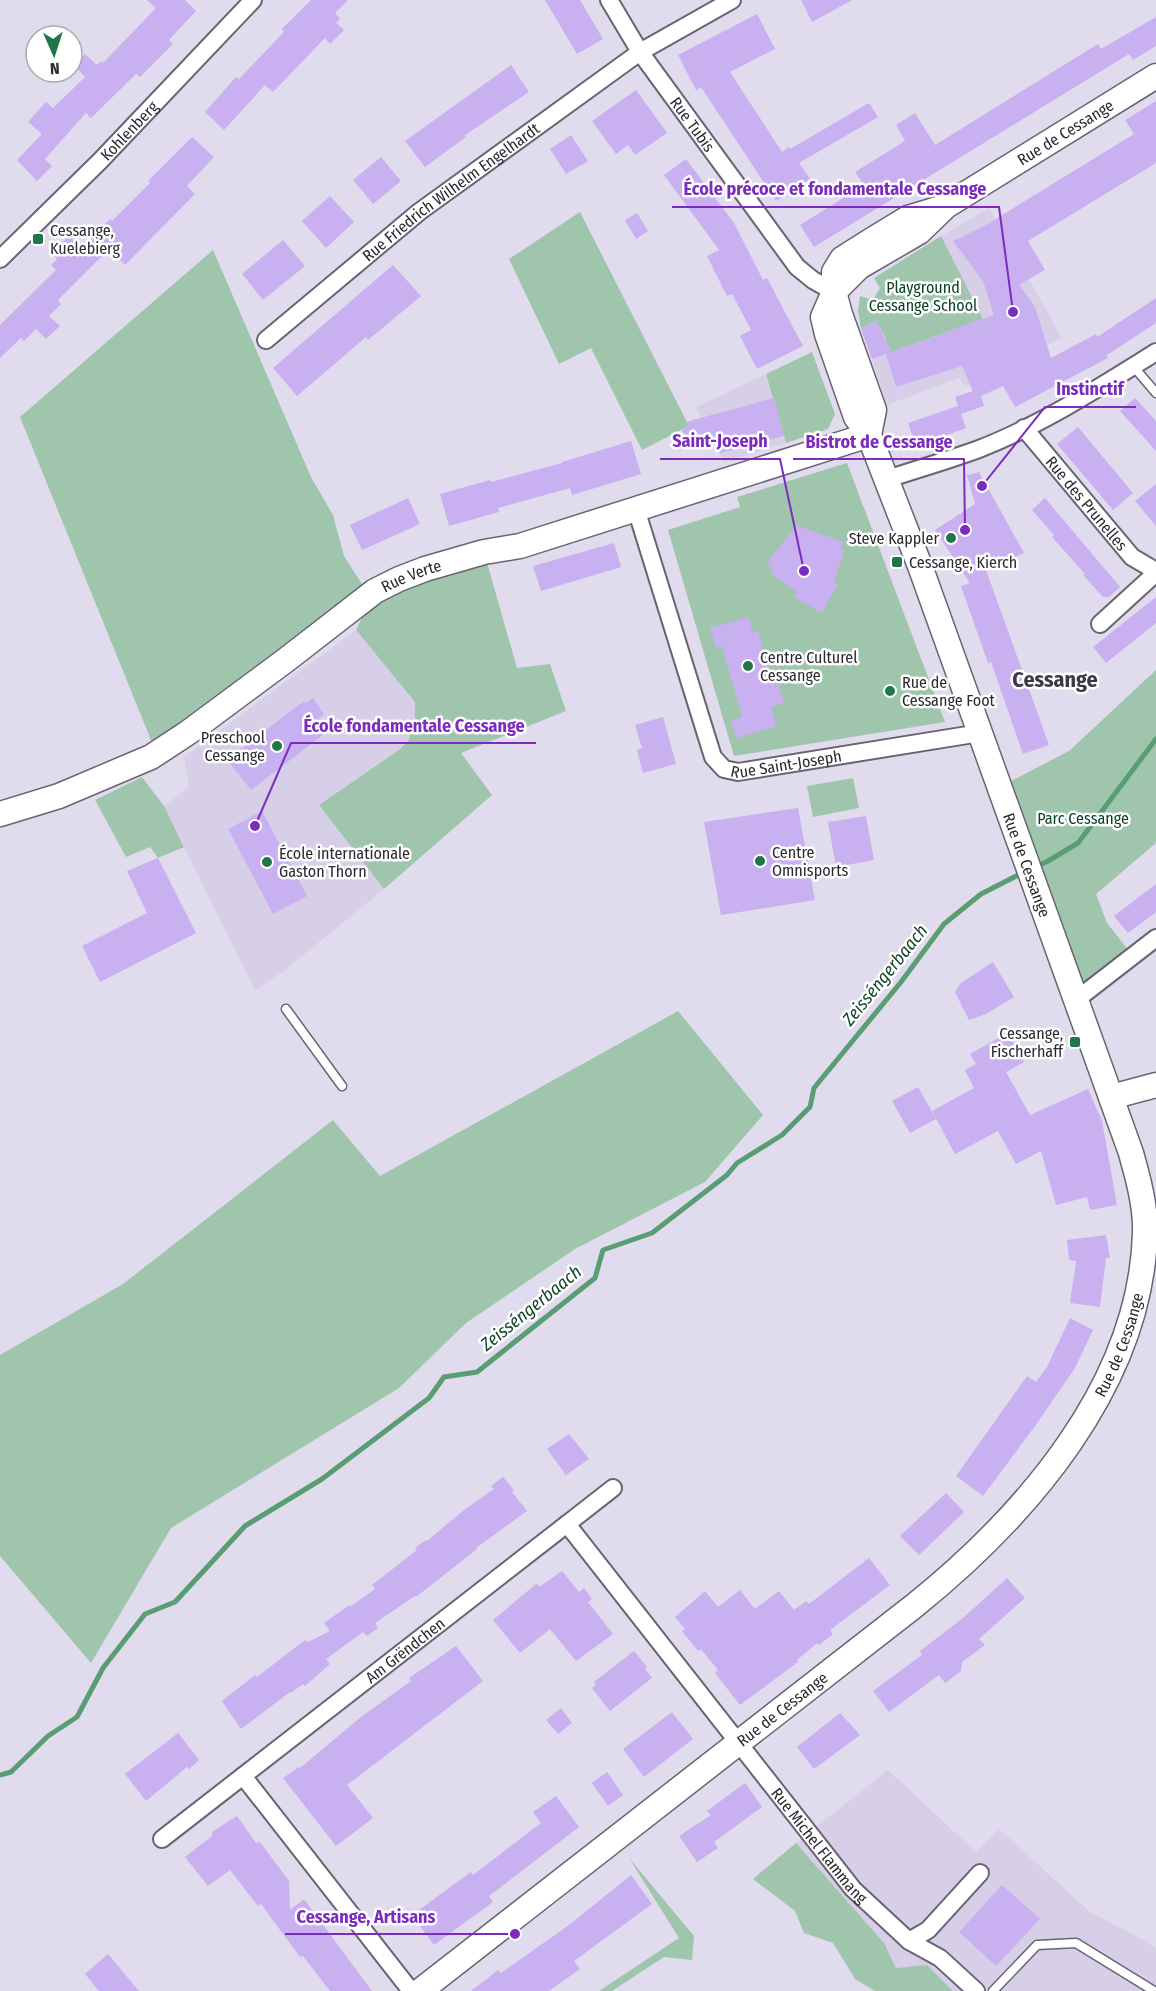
<svg xmlns="http://www.w3.org/2000/svg" width="1156" height="1991" font-family="'Fira Sans Condensed',sans-serif">
	<style>
		.built { fill: #d7cfe8 }
		.green { fill: #9fc6ac }
		.lines { fill: none; stroke-linecap: round; stroke-linejoin: round }
		.stream { stroke: #599d73; stroke-width: 5 }
		.building { fill: #c8b0f1 }
		.lane-casing { stroke: #696373; stroke-width: 11 }
		.street-casing { stroke: #696373; stroke-width: 20 }
		.secondary-casing { stroke: #696373; stroke-width: 27 }
		.lane { stroke: #fff; stroke-width: 8 }
		.street { stroke: #fff; stroke-width: 16 }
		.secondary { stroke: #fff; stroke-width: 24 }
		.poi-dot { fill: #207649; stroke: #fff; stroke-width: 2 }
		.labels { text-anchor: middle; stroke-width: 5; stroke-linejoin: round; paint-order: stroke }
		.street-label { font-size: 16px; fill: #2b2930; stroke: #fff }
		.poi-label { font-size: 16px; fill: #2b2930; stroke: #fff; text-anchor: start }
		.park-label { font-size: 16px; fill: #0a4125; stroke: #fff }
		.water-label { font-size: 18px; font-style: italic; fill: #12472b; stroke: #fff }
		.district-label { font-size: 22px; font-weight: bold; fill: #3d3746; stroke: #fff }
		.leader { fill: none; stroke: #7b2cbf; stroke-width: 2 }
		.callout-dot { fill: #7b2cbf; stroke: #fff; stroke-width: 2 }
		.callout-label { font-size: 18px; text-anchor: middle; font-weight: bold; fill: #7b2cbf; stroke: #fff; stroke-width: 5; stroke-linejoin: round; paint-order: stroke }
	</style>
	<rect width="100%" height="100%" fill="#e1dbee"/>
	<g class="built">
		<path d="M989,208l73,130 -97,48 -6,-8 -72,27 -15,-46 111,-40 -42,-83z"/>
		<path d="M766,374l20,69 -62,19 -28,-55z"/>
		<path d="M356,630l59,72v20l-7,19 -9,8 -80,56 65,84 -100,82 -29,19 -91,-184 25,-19 -5,-30z"/>
		<path d="M888,1770l88,82 23,-23 91,83 54,28 12,9v42h-203l-26,-25 -31,2 -12,-25 -88,-100z"/>
	</g>
	<g class="green">
		<path d="M580,212l109,214 -47,24 -51,-102 -32,16 -50,-105z"/>
		<path d="M941,236l42,83 -97,35v-15l-10,-18 -15,8 -3,-18 2,-15 13,4 7,-12 -6,-10z"/>
		<path d="M213,250l98,227 22,38 11,41 21,33 -212,156 -133,-328z"/>
		<path d="M812,352l23,62 -7,15 -42,14 -20,-69z"/>
		<path d="M847,463l98,259 -211,34 -66,-226 72,-23 -3,-10z"/>
		<path d="M484,552l33,116 33,-4 16,47 -105,42 31,42 -108,94 -65,-84 81,-56 8,-8 7,-19v-20l-59,-72 19,-39z"/>
		<path d="M1156,670v173l-60,51 11,29 26,33 -57,44 -75,-207 10,-12 58,-30z"/>
		<path d="M142,777l22,29 20,41 -26,11 -8,-11 -24,10 -31,-57z"/>
		<path d="M853,778l6,30 -46,9 -6,-31z"/>
		<path d="M678,1011l85,104 -58,67 -130,67 -109,74 -67,65 -228,140 -80,135 -91,-107v-201l123,-71 210,-164 47,56z"/>
		<path d="M796,1843l88,100 12,25 31,-3 26,26h-78l-20,-12 -22,-36 -29,-10 -9,-22 -42,-32z"/>
		<path d="M629,1858l65,78 -2,24 -28,-3 -52,34h-13l80,-53z"/>
	</g>
	<g class="lines">
		<g class="stream">
			<path d="M1036,867l12,-6 30,-18 78,-104"/>
			<path d="M0,1775l11,-3 37,-36 29,-19 26,-49 42,-54 30,-12 70,-76 77,-47 107,-81 15,-21 33,-5 118,-94 8,-28 49,-17 75,-58 10,-12 45,-28 28,-28 4,-19 87,-106 43,-58 37,-30 43,-22"/>
		</g>
	</g>
	<g class="building">
		<path d="M147,0h38l11,11 -27,29 4,4 -33,33 -4,-3 -45,44 -5,-5 -41,46 7,7 -15,15 -20,-21 25,-26 -14,-12 18,-20 7,6 32,-31 -11,-12 11,-11 12,11 4,-4 2,2 53,-55z"/>
		<path d="M311,0h37l-13,13 5,6 -4,4 8,7 -14,14 -5,-6 -52,54 -8,-7 -41,45 -19,-18 31,-35 3,2 45,-47 -2,-3z"/>
		<path d="M545,0h35l23,39 -26,15z"/>
		<path d="M801,0h51l-40,22z"/>
		<path d="M757,14l18,35 -45,23 52,80 7,-5 1,2 79,-46 9,14 -79,46 11,16 -34,22 -75,-114 -5,3 -18,-35z"/>
		<path d="M1156,17v29l-23,14 -4,-6 -315,193 -14,-22 64,-40 -9,-13 50,-31 -9,-16 19,-12 20,32 163,-101 3,5z"/>
		<path d="M511,65l18,27 -64,43 1,2 -41,30 -20,-26z"/>
		<path d="M636,90l31,43 -32,22 -7,-10 -12,9 -24,-33z"/>
		<path d="M1156,101v62l-128,78 17,29 -26,15 16,22 16,51 45,-24 1,3 59,-39v25l-49,32 1,3 -93,49 -12,-21 -22,10 3,10 -23,8 5,14 -50,18 -8,-23 50,-17 -3,-9 18,-6 -11,-25 -66,21 -10,-33 -14,5 -11,-30 15,-8 16,31 102,-37 -11,-34 -30,-40 33,-16 148,-91 -9,-14z"/>
		<path d="M571,135l17,26 -22,13 -16,-25z"/>
		<path d="M192,137l22,20 -27,29 8,8 -70,71 -16,-16 -51,51 3,4 -12,12 11,10 -14,13 -10,-10 -12,12 -3,-3 -21,20v-33l56,-55 -5,-5 6,-6 -6,-6 18,-17 12,12 29,-29 2,2 38,-38 -2,-2z"/>
		<path d="M381,157l20,24 -28,23 -20,-24z"/>
		<path d="M686,159l48,64 29,57 4,-2 36,68 -46,23 -17,-33 11,-6 -19,-36 -5,2 -20,-40 12,-6 -55,-75z"/>
		<path d="M330,196l24,26 -28,26 -24,-27z"/>
		<path d="M637,213l11,18 -12,8 -11,-19z"/>
		<path d="M283,240l22,26 -42,34 -21,-26z"/>
		<path d="M393,265l28,31 -53,44 -2,-3 -69,59 -24,-28z"/>
		<path d="M774,398l10,38 -64,17 -4,-15 -15,8 -3,-7 -9,5 -7,-14 7,-4 -3,-4z"/>
		<path d="M1135,398l21,23v30l-36,-40z"/>
		<path d="M1078,427l55,66 -20,17 -56,-66z"/>
		<path d="M631,441l10,33 -69,21 -2,-7 -72,20 1,4 -50,14 -9,-32 50,-14 1,2 71,-19v-1z"/>
		<path d="M979,472l45,81 -38,17 63,175 -26,9 -32,-92 -3,1 -27,-77 9,-3 -35,-53 40,-26 -8,-29z"/>
		<path d="M1156,484v42l-21,-25z"/>
		<path d="M408,498l12,26 -58,26 -12,-25z"/>
		<path d="M1045,498l75,89 -11,10h-6l-20,-22 2,-1 -33,-37 2,-2 -22,-25z"/>
		<path d="M797,525l46,17 -3,8 5,1 -12,31 5,2 -16,29 -29,-16 4,-5 -27,-19 4,-4 -8,-5z"/>
		<path d="M614,543l7,24 -80,24 -8,-25z"/>
		<path d="M1156,597v26l-50,40 -13,-16z"/>
		<path d="M748,617l5,16 5,-2 16,54 4,-1 6,19 -13,4 5,19 -40,12 -5,-18 11,-3 -20,-71 -6,1 -6,-19z"/>
		<path d="M313,698l11,16 -6,5 9,13 -76,58 -24,-30 77,-59 2,2z"/>
		<path d="M663,717l13,47 -33,9 -6,-23 5,-2 -7,-23z"/>
		<path d="M798,808l17,92 -94,15 -17,-93z"/>
		<path d="M262,811l45,85 -34,18 -45,-85z"/>
		<path d="M866,816l8,44 -38,7 -8,-45z"/>
		<path d="M158,858l38,75 -96,49 -18,-36 65,-33 -20,-42z"/>
		<path d="M1156,884v28l-28,21 -14,-17z"/>
		<path d="M993,962l21,35 -28,17 -17,6 -14,-28 6,-9z"/>
		<path d="M1008,1033l16,29 -18,10 24,43 58,-26 14,32 15,84 -27,5 -3,-13 -31,8 -15,-54 -25,13 -18,-33 -43,23 -23,-43 42,-23 -9,-18 11,-6 -6,-10z"/>
		<path d="M918,1087l18,32 -26,14 -18,-32z"/>
		<path d="M1106,1235l4,23h-4l-6,49 -30,-4 6,-42 -7,-1 -2,-20z"/>
		<path d="M1070,1318l23,12 -18,38 -40,58 -52,70 -27,-20 71,-100 9,6 11,-15z"/>
		<path d="M569,1434l20,25 -23,16 -19,-26z"/>
		<path d="M503,1477l11,13 -2,2 15,19 -51,37 1,1 -61,48 -1,-1 -40,27 3,5 -11,8 -4,-4 -37,27 4,5 -25,22 -2,-2 -12,9 -1,-1 -49,37 -19,-28 33,-26 2,2 48,-37 3,2 22,-11 -6,-8 24,-17h3l24,-17 -3,-4 45,-35 -2,-2 11,-8 1,1 37,-31 30,-21 -3,-3z"/>
		<path d="M946,1493l18,19 -45,43 -19,-19z"/>
		<path d="M869,1558l21,27 -60,45 3,4 -14,11 -2,-2 -20,17 1,2 -58,43 -25,-32 3,-3 -17,-21 -3,2 -16,-20 3,-2 -10,-12 30,-26 13,16 22,-17 15,19 24,-18 15,19 12,-9 3,3z"/>
		<path d="M562,1571l17,21 5,-4 8,11 -4,3 25,32 -37,27 -26,-32 -30,24 -27,-33 44,-37 2,4z"/>
		<path d="M1007,1578l18,20 -46,41 6,6 -23,17 -1,9 -16,12 -6,-8 -50,37 -16,-21 49,-36 -2,-4 43,-33z"/>
		<path d="M456,1646l27,35 -136,104 26,33 -37,28 -53,-68 16,-11 1,1 61,-51 50,-36 -2,-3z"/>
		<path d="M634,1651l13,16 -2,2 7,9 -42,33 -18,-23 4,-3 -2,-3z"/>
		<path d="M561,1708l11,15 -14,11 -12,-14z"/>
		<path d="M672,1712l21,27 -49,38 -21,-28z"/>
		<path d="M840,1713l20,22 -46,34 -17,-22z"/>
		<path d="M178,1733l21,27 -10,9 -2,-2 -41,34 -21,-27z"/>
		<path d="M607,1772l16,23 -15,11 -16,-23z"/>
		<path d="M745,1783l17,24 -48,35 4,6 -21,14 -18,-26 32,-21 -4,-4z"/>
		<path d="M556,1796l23,31 -90,69 4,6 -59,43 -22,-30 59,-43 2,3 68,-52 -8,-11z"/>
		<path d="M237,1816l19,27 4,-1 29,39 1,29 14,-11 68,92h-42l-27,-35 -3,1 -39,-53 -3,2 -28,-36 -22,16 -23,-29 27,-21v-4z"/>
		<path d="M631,1875l21,29 -78,57 6,8 -31,22h-78l27,-21 3,3 68,-48z"/>
		<path d="M1002,1885l38,34 -44,47 -37,-34z"/>
		<path d="M108,1954l31,37h-40l-14,-17z"/>
	</g>
	<g class="lines">
		<defs>
			<g id="lane">
				<path d="M1133,366l23,27"/>
				<path d="M286,1009l56,77"/>
				<path d="M993,1991l44,-46 39,-2 78,48"/>
			</g>
			<g id="street">
				<path id="s1" d="M609,0l31,52 157,215 16,13 21,12"/>
				<path id="s2" d="M0,259l100,-98 153,-161"/>
				<path id="s3" d="M266,340l153,-128 221,-160 92,-52"/>
				<path id="s4" d="M1024,428l108,129 24,14"/>
				<path d="M887,479c31,-10 62,-19 92,-30 62,-24 121,-62 177,-97"/>
				<path id="s5" d="M636,509l77,248 11,12 14,3 242,-39"/>
				<path d="M1100,624l56,-51"/>
				<path d="M1076,1000l80,-62"/>
				<path d="M567,1524l46,-36"/>
				<path d="M162,1839l81,-63"/>
				<path d="M909,1941l19,-11 52,-57"/>
				<path id="s6" d="M411,1991l-168,-215 324,-252 286,365 56,52 31,17 36,33"/>
			</g>
			<g id="secondary">
				<path d="M869,435l5,-25 -34,-96 -6,-22v-20l8,-13 30,-19 36,-22 33,-10"/>
				<path id="s7" d="M0,814l59,-18 92,-39 38,-25 97,-72 89,-69 24,-12 26,-10 59,-17 36,-6 349,-111"/>
				<path d="M1111,1097l45,-12"/>
				<path id="s8" d="M420,1991l494,-385c112,-90 227,-222 231,-373 1,-26 -7,-55 -14,-80l-211,-587 -51,-131 -13,-18 -29,-83 -4,-17 11,-25 25,-25 60,-35 27,-26 210,-130"/>
			</g>
		</defs>
		<use href="#lane" class="lane-casing"/>
		<use href="#street" class="street-casing"/>
		<use href="#secondary" class="secondary-casing"/>
		<use href="#lane" class="lane"/>
		<use href="#street" class="street"/>
		<use href="#secondary" class="secondary"/>
	</g>
	<g class="poi-dot">
		<rect x="32" y="233" width="12" height="12" rx="3"/>
		<circle cx="951" cy="538" r="6"/>
		<rect x="891" y="556" width="12" height="12" rx="3"/>
		<circle cx="748" cy="666" r="6"/>
		<circle cx="890" cy="691" r="6"/>
		<circle cx="277" cy="746" r="6"/>
		<circle cx="760" cy="861" r="6"/>
		<circle cx="267" cy="862" r="6"/>
		<rect x="1069" y="1036" width="12" height="12" rx="3"/>
	</g>
	<g class="labels">
		<g class="street-label">
			<text dy="6" stroke="none"><textPath href="#s1" startOffset="150">Rue Tubis</textPath></text>
			<text dy="6" stroke="none"><textPath href="#s2" startOffset="182">Kohlenberg</textPath></text>
			<text dy="6" stroke="none"><textPath href="#s8" startOffset="2362">Rue de Cessange</textPath></text>
			<text dy="6" stroke="none"><textPath href="#s3" startOffset="237">Rue Friedrich Wilhelm Engelhardt</textPath></text>
			<text dy="6" stroke="none"><textPath href="#s4" startOffset="98">Rue des Prunelles</textPath></text>
			<text dy="6" stroke="none"><textPath href="#s7" startOffset="480">Rue Verte</textPath></text>
			<text dy="6" stroke="none"><textPath href="#s5" startOffset="339">Rue Saint-Joseph</textPath></text>
			<text transform="translate(1027 865) rotate(70)" y="6">Rue de Cessange</text>
			<text dy="6" stroke="none"><textPath href="#s8" startOffset="963">Rue de Cessange</textPath></text>
			<text dy="6" stroke="none"><textPath href="#s6" startOffset="478">Am Grëndchen</textPath></text>
			<text dy="6" stroke="none"><textPath href="#s8" startOffset="459">Rue de Cessange</textPath></text>
			<text dy="6" stroke="none"><textPath href="#s6" startOffset="1092">Rue Michel Flammang</textPath></text>
		</g>
		<g class="poi-label">
			<text x="50" y="236">Cessange,<tspan x="50" dy="18">Kuelebierg</tspan></text>
			<text x="939" y="544" text-anchor="end">Steve Kappler</text>
			<text x="909" y="568">Cessange, Kierch</text>
			<text x="760" y="663">Centre Culturel<tspan x="760" dy="18">Cessange</tspan></text>
			<text x="902" y="688">Rue de<tspan x="902" dy="18">Cessange Foot</tspan></text>
			<text x="265" y="743" text-anchor="end">Preschool<tspan x="265" dy="18">Cessange</tspan></text>
			<text x="772" y="858">Centre<tspan x="772" dy="18">Omnisports</tspan></text>
			<text x="279" y="859">École internationale<tspan x="279" dy="18">Gaston Thorn</tspan></text>
			<text x="1063" y="1039" text-anchor="end">Cessange,<tspan x="1063" dy="18">Fischerhaff</tspan></text>
		</g>
		<g class="park-label">
			<text x="923" y="293">Playground<tspan x="923" dy="18">Cessange School</tspan></text>
			<text x="1083" y="824">Parc Cessange</text>
		</g>
		<g class="water-label">
			<text transform="translate(885 975) rotate(-51)" y="6">Zeisséngerbaach</text>
			<text transform="translate(531 1308) rotate(-39)" y="6">Zeisséngerbaach</text>
		</g>
		<g class="district-label">
			<text x="1055" y="687">Cessange</text>
		</g>
	</g>
	<path class="leader" d="M1013 312L999 207H672M982 486L1045 407H1136M804 571L780 459H660M965 530L964 459H793M255 826L291 743H536M515 1934L447 1934H285"/>
	<g class="callout-dot">
		<circle cx="1013" cy="312" r="6"/>
		<circle cx="982" cy="486" r="6"/>
		<circle cx="804" cy="571" r="6"/>
		<circle cx="965" cy="530" r="6"/>
		<circle cx="255" cy="826" r="6"/>
		<circle cx="515" cy="1934" r="6"/>
	</g>
	<g class="callout-label">
		<text x="835" y="195">École précoce et fondamentale Cessange</text>
		<text x="1090" y="395">Instinctif</text>
		<text x="720" y="447">Saint-Joseph</text>
		<text x="879" y="448">Bistrot de Cessange</text>
		<text x="414" y="732">École fondamentale Cessange</text>
		<text x="366" y="1923">Cessange, Artisans</text>
	</g>
	<g transform="translate(54 54) rotate(177)"><circle r="28" fill="#ffffff" stroke="#aaa9ac" stroke-width="1.5"/>
	<path d="M0-4.5L10 22L0 15L-10 22Z" fill="#207649"/>
	<text y="-9" font-size="16" font-weight="bold" text-anchor="middle" fill="#2b2930">N</text>
	</g>
</svg>
